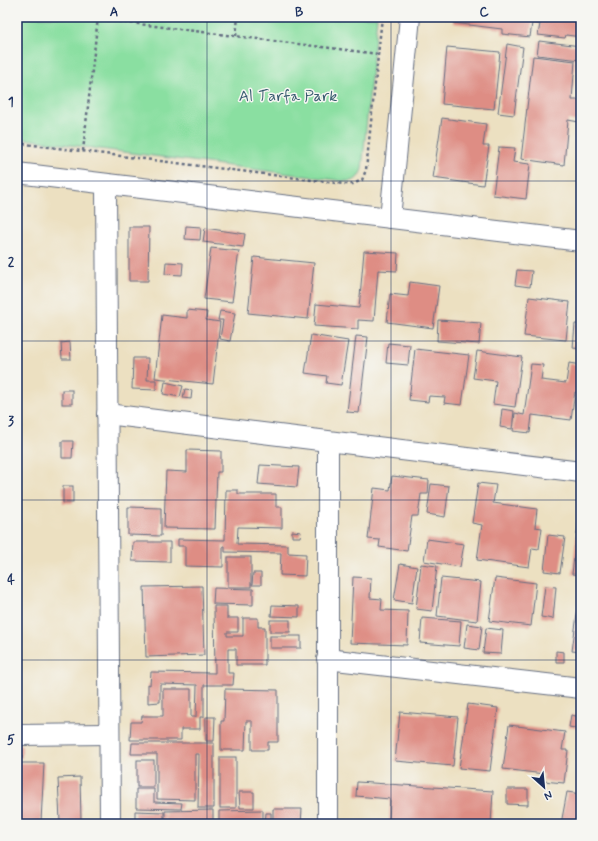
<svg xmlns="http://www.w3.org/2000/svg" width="598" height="841" font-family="Mynerve,sans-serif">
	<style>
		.green { fill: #8adfa1; stroke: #528780 }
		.building { fill: #de8d84 }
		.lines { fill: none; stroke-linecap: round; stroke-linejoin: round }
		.street-casing { stroke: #646d81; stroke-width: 22 }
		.path { stroke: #646d81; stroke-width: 2.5; stroke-dasharray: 3 3; stroke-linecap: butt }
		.street { stroke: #fff; stroke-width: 20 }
		.grid { fill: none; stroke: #1b2f5e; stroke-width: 1; stroke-opacity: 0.55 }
		.labels { text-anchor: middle; stroke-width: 3; stroke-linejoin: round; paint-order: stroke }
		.park-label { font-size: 16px; fill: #375b6f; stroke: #f6f6f2 }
		.neatline { fill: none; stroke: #1b2f5e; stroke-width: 1.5 }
		.grid-label { font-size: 13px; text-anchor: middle; font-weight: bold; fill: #1b2f5e }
	</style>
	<rect width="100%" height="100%" fill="#f6f6f2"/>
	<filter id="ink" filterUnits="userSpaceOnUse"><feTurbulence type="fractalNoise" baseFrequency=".025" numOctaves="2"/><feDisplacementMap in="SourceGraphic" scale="8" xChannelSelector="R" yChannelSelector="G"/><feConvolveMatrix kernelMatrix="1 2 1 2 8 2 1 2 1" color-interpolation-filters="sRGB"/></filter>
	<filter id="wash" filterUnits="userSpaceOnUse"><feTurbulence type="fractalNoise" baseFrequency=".012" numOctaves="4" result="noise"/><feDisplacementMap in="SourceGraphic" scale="16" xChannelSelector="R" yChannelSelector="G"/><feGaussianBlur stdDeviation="0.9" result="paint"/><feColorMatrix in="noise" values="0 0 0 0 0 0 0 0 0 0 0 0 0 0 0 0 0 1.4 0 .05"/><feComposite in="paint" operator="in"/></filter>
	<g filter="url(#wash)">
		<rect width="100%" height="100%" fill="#ece0c1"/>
		<path class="green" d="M17,17h360l-15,152c-4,11 -8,13 -19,12l-326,-43z"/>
		<g id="blocks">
			<g class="building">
				<path d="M454,17h127v20l-15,-2 -1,3 -27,-3 2,-11 -8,-1 -2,14 -28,-3v-5l-49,-6z"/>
				<path d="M539,41l42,5v14l-44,-5z"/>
				<path d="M507,44l16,3 -9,68 -16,-2z"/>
				<path d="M447,47l53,5 -6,57 -52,-5z"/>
				<path d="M533,56l42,5 -3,39h9l-2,22 -11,-2 -4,45 -43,-6z"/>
				<path d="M442,118l44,6 -3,22h6l-6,39 -50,-7z"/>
				<path d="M499,147l16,1 -2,14 17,2 -4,35 -33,-4z"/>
				<path d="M186,226l15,1 -1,13 -15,-1z"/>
				<path d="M129,227h20l-1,54h-19z"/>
				<path d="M205,228l40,6 -2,13 -40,-5z"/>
				<path d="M211,248l28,3 -7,51 -28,-3z"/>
				<path d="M364,251l34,2 -1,18 -19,-1 -4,51 -16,-1v9l-44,-3 2,-22 43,4z"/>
				<path d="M254,257l60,6 -6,56 -60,-6z"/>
				<path d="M166,262l17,1 -1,12 -17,-1z"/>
				<path d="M517,270l15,1 -2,16 -15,-2z"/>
				<path d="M410,282l29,4 -6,42 -46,-6 3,-28 18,2z"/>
				<path d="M529,297l41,5 -4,38 -42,-4z"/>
				<path d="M187,310l20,2 -1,8 14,2 -7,62 -58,-6 7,-63 25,3z"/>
				<path d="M220,311l15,2 -5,28 -10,-2 3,-19h-5z"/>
				<path d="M438,320l43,3 -2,21 -42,-3z"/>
				<path d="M575,324h6v25l-8,-1z"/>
				<path d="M311,335l37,6 -7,44 -15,-2 1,-7 -22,-3z"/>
				<path d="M356,336l12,1 -9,76 -12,-1z"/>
				<path d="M70,342l1,17h-9l-1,-16z"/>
				<path d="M388,343l22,2 -2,20 -22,-2z"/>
				<path d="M415,349l54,6 -7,50 -18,-2 1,-6 -16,-1 -1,6 -19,-2z"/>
				<path d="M477,351l45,6 -7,50 -22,-3 3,-23 -23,-3z"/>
				<path d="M133,358h15l-1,22h9v10l-24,-1z"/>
				<path d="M569,363l12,2v28l-6,-1 -4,28 -39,-5 -2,18 -17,-2 2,-18 9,2 7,-51 12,1 -2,15 25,3z"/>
				<path d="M165,382l18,4 -3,11 -17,-3z"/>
				<path d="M185,389l7,1 -1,9 -8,-1z"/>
				<rect x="62" y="390" width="10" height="14"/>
				<path d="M502,409l12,2 -2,18 -12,-2z"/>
				<path d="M62,441h11l-1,17h-10z"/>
				<path d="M187,450l34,1v21h-4l-2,57 -51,-1 2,-57 21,1z"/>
				<path d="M260,465l39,2 -2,20 -39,-3z"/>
				<path d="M392,476l37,4 -1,14h-7l-3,22h-6l-5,35 -28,-4 1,-7 -12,-1 6,-51 16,2z"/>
				<path d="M478,483l18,2 -3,18 44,6 -2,18 7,1 -3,21 -7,-1 -3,19 -52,-7 5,-35 -10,-2z"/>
				<path d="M431,484l18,2 -4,31 -18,-3z"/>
				<rect x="63" y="486" width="10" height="17"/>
				<path d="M226,490h12v4h38v13h6v21l-44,-1 -1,17 51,1v8l18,1 -1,22 -25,-1 1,-22 -56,-1v-6h-2v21l-38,-1v-20h-7v-7l47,1z"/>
				<path d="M128,507l33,1v28l-33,-1z"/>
				<path d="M580,509l1,1v65l-9,-1z"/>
				<path d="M292,531l9,1 -1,5h-8z"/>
				<path d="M548,535l17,2 -5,36 -16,-2z"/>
				<path d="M427,539l37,5 -4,23 -36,-6z"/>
				<path d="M133,542h37v20l-38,-1z"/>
				<rect x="228" y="557" width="23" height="30"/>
				<path d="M400,564l17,3 -5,36 -18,-3z"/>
				<path d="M421,564l16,2 -5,45 -16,-2z"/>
				<path d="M253,573h8v12h-9z"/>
				<path d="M353,577l18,1 -1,20 12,1 -1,11 27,1 -1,34 -57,-2z"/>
				<path d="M441,578l40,4 -4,39 -40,-5z"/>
				<path d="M495,578l41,5 -5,43 -42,-5z"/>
				<path d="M202,586l2,69 -58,2 -2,-70z"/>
				<path d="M545,586l11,1 -3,32 -12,-2z"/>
				<path d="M214,588l39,1v16l-40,-1z"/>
				<path d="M580,593h1v59l-9,-1z"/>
				<path d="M272,605l27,1v11l-28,-1z"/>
				<path d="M214,606h13v12h11v14h-11v4h16v-18h15v9h7v38h-29v-16h-8v24h6l-1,12h-29v32h-4v12h-19v11h-51l1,-18h10l1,-6h21v-27h28v28h5l1,-32 -37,-1v18l-12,1v-19l2,1 1,-13 64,1z"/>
				<path d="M422,618l39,3 -2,25 -39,-3z"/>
				<rect x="270" y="620" width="20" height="12"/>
				<path d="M467,624l15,2 -3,24 -15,-2z"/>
				<path d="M486,628l17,2 -2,24 -18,-1z"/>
				<rect x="270" y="636" width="31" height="12"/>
				<path d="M556,651l8,1v10h-8z"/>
				<path d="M225,689l53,1v52h-10v8h-16v-29h-6l-1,29h-24v-29h3z"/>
				<path d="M468,704l30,4 -8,63 -31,-3z"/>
				<path d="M400,712l58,5 -5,49 -58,-5z"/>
				<path d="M571,715l10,2v12l-12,-2z"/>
				<path d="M206,717h9l-1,24h-8z"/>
				<path d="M509,725l56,7 -3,18h6l-4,33 -21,-2 1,-7 -41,-5z"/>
				<path d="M132,743h82v65h-16l1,-54h-4v46l-38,-1v-45h-26z"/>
				<rect x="17" y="745" width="5" height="13"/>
				<rect x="220" y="757" width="16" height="51"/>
				<rect x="137" y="760" width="17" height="27"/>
				<path d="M17,763h27l-3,59 -24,-1z"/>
				<path d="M80,777l1,44 -21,1 -2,-44z"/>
				<path d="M357,782l136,9 -2,33h-102l1,-25 -34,-3z"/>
				<path d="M136,789h18v13l28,1 -1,6 -45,-1z"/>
				<path d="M507,789h21v16l-21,-1z"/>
				<path d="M239,792h15v16h-14z"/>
				<path d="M567,792l14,2v30h-20z"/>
				<path d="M273,809h29l-1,15h-28z"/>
				<path d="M213,810v14h-48v-13z"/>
				<path d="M263,810v14h-44v-13z"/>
				<path d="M135,811l29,1v12h-29z"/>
				<path d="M266,813h5v11h-6z"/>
			</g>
		</g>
	</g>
	<g filter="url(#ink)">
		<use href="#blocks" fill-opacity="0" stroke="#646d81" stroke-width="1"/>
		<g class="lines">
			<defs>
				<g id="street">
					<path d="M17,173l564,68"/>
					<path d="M106,184l4,640"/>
					<path d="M390,218l20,-201"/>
					<path d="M107,414l474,58"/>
					<path d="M328,442v382"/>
					<path d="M327,659l254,29"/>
					<path d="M17,735l92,-1"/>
				</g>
			</defs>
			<use href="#street" class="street-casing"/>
			<g class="path">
				<path d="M83,17l295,37"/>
				<path d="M236,36l2,-19"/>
				<path d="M17,143l327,41h9l9,-4 4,-10 16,-153"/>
				<path d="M83,151l15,-134"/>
			</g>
			<use href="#street" class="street"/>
		</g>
	</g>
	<path class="grid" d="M207,17v807M391,17v807M17,181h564M17,341h564M17,500h564M17,660h564"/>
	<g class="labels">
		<g class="park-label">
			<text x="288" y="101">Al Tarfa Park</text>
		</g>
	</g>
	<rect width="598" height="841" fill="none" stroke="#f6f6f2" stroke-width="44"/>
	<g transform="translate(544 787) rotate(153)" stroke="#f6f6f2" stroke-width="3" paint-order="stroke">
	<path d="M0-3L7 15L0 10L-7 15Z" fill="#1b2f5e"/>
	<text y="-6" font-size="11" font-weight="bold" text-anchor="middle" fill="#1b2f5e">N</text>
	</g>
	<rect x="22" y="22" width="554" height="797" class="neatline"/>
	<g class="grid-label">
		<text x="114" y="16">A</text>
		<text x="299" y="16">B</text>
		<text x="484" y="16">C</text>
		<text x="11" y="106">1</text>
		<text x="11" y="266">2</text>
		<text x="11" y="425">3</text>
		<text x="11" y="584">4</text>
		<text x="11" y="744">5</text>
	</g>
</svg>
